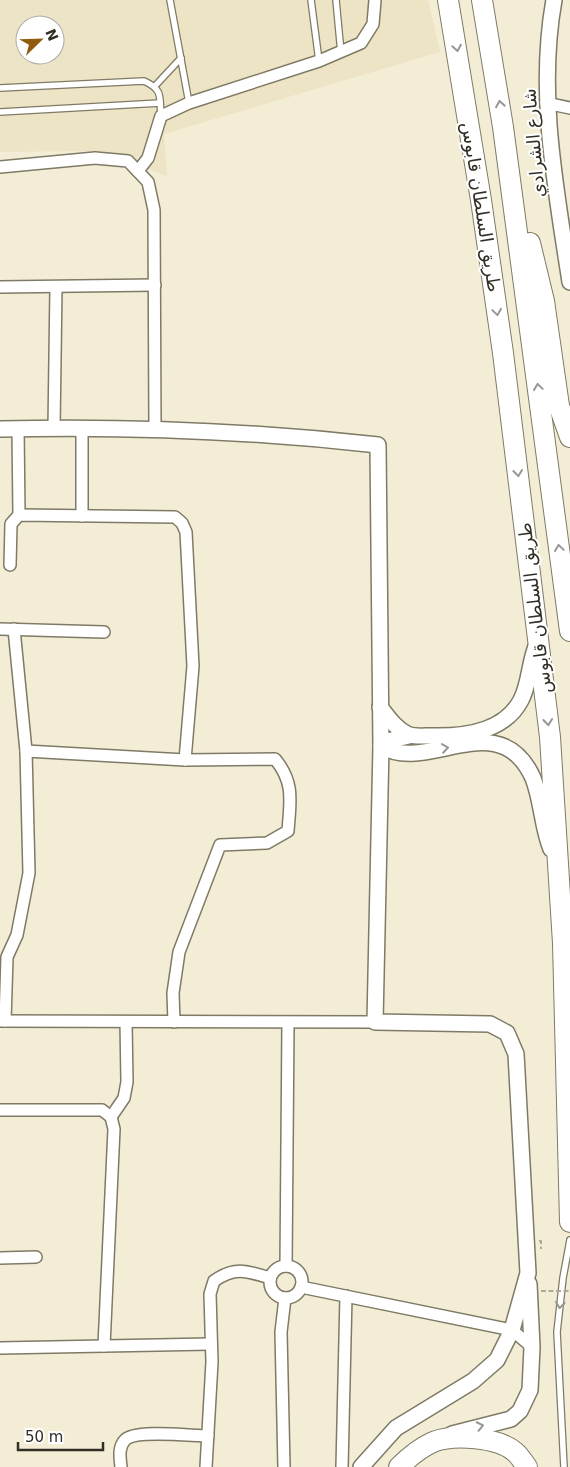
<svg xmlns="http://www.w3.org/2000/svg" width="570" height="1467" font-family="'DejaVu Sans','Noto Naskh Arabic',sans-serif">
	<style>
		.built { fill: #ece4c5; fill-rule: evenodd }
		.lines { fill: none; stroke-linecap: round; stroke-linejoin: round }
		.service-casing { stroke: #7f7a65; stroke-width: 8 }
		.minor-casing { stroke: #7f7a65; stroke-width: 14 }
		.tertiary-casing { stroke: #7f7a65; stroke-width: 18 }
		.trunk-casing { stroke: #7f7a65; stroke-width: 22 }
		.path { stroke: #afaa98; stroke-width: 2; stroke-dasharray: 5 2.5; stroke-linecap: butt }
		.service { stroke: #fff; stroke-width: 5.5 }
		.minor { stroke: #fff; stroke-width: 11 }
		.tertiary { stroke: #fff; stroke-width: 15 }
		.trunk { stroke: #fff; stroke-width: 20 }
		.path-bridge { stroke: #afaa98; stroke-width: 2; stroke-dasharray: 5 2.5; stroke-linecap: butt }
		.oneway { stroke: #989692 }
		.labels { text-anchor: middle; stroke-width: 4; stroke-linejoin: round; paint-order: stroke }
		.street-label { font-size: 18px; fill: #312e25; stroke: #fff }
	</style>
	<rect width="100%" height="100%" fill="#f3edd6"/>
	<path class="built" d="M0,0h428l12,52 -276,82 3,42 -69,-25 -98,1zM25,25h30v30h-30z"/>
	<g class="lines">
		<defs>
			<g id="service">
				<path d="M170,0l19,103"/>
				<path d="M311,0l8,61"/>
				<path d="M336,0l5,53"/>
				<path d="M155,86l26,-28"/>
				<path d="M0,88l144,-7c20,9 15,16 17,35"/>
				<path d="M0,112l160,-9"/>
				<path d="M564,1467l-7,-135 6,-54 7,-38"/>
			</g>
			<g id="minor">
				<path d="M546,103l24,5"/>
				<path d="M0,167l95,-9 33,3 20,21 6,28 1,220"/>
				<path d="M138,171l10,-13 13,-42 28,-13 130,-42 42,-18 12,-19 2,-24"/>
				<path d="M0,287l155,-2"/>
				<path d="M18,428l1,87"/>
				<path d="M54,428l2,-141"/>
				<path d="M82,428v88"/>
				<path d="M10,565l1,-41 8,-9 156,2 7,6 4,9 7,134 -8,94"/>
				<path d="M0,629l104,3"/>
				<path d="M26,751l159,9 90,-1c20,24 15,43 13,72l-21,12 -47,2 -41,107 -6,41 1,29"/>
				<path d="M0,1021l375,1"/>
				<path d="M5,1021l2,-64 10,-22 12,-62 -3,-122 -12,-122"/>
				<path d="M0,1110h102l9,7 3,12 -10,217"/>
				<path d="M111,1117l13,-19 3,-16 -1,-60"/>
				<path d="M0,1258l36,-1"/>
				<circle cx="286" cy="1282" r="16"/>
				<path d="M286,1266l2,-243"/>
				<path d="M301,1287l211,43 20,17"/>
				<path d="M0,1348l210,-4"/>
				<path d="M121,1467c-1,-9 -3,-20 4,-27 10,-11 67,-4 83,-4"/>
				<path d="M206,1467l6,-105 -2,-68 4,-13c21,-15 33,-10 56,-3"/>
				<path d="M284,1467l-3,-135 4,-34"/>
				<path d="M342,1467l4,-171"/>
			</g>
			<g id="tertiary">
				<path d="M554,0c-17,94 2,189 16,282"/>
				<path d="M0,429c126,-3 252,2 378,16l3,301 -6,276 115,2 17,9 9,21 12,219 -16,57 -15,30 -24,21 -77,47 -35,39"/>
				<path d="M380,707c8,10 15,21 27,27 6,3 16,2 23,2 32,1 74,-3 91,-36 9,-17 8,-38 16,-56"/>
				<path d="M409,736l-22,5 -6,5c46,29 118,-43 152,32 9,23 9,49 18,71"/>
				<path d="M452,1434l59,-15 9,-8 10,-21 2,-43 -3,-63"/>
			</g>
			<g id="trunk">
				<path d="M448,0l33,200 22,153 47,384 13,206 7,279"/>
				<path d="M482,0l21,127 67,504"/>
				<path d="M530,243l14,58 15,105 11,31"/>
				<path d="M399,1467c10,-10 21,-19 34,-25 21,-8 65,-5 82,10 5,4 8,10 12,15"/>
			</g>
		</defs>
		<use href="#service" class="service-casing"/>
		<use href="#minor" class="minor-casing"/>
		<use href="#tertiary" class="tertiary-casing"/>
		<use href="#trunk" class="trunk-casing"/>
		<path class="path" d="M539,1241h2v8"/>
		<use href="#service" class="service"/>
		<use href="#minor" class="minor"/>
		<use href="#tertiary" class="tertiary"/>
		<use href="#trunk" class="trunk"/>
		<path class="path-bridge" d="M541,1291h29"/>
	</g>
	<defs><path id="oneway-chevron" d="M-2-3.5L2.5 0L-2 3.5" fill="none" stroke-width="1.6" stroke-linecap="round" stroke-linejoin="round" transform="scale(1.25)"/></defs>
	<g class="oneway">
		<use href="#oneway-chevron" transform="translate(457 48) rotate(80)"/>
		<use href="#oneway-chevron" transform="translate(500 104) rotate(-99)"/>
		<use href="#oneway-chevron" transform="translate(497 312) rotate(82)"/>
		<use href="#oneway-chevron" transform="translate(538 387) rotate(-98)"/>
		<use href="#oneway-chevron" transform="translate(518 473) rotate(83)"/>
		<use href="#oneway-chevron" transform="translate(559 548) rotate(-98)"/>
		<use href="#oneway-chevron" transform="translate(548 722) rotate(84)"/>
		<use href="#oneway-chevron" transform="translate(445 748) rotate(-8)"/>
		<use href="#oneway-chevron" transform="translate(560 1305) rotate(96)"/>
		<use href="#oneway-chevron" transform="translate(480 1426) rotate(-12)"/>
	</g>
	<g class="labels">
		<g class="street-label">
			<text transform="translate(534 143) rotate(-95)" y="6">شارع الشرادي</text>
			<text transform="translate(481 207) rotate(81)" y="6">طريق السلطان قابوس</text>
			<text transform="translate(535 608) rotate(-97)" y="6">طريق السلطان قابوس</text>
		</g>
	</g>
	<g transform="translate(40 40) rotate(67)"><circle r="24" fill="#ffffff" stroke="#adaba8"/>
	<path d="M0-4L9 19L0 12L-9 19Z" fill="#905b0d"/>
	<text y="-8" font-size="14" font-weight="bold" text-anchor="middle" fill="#312e25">N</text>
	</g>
	<path d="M18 1442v8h85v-8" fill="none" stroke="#312e25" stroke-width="2.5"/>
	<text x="25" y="1442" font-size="15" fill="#312e25" stroke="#ffffff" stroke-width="4" paint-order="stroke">50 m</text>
</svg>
